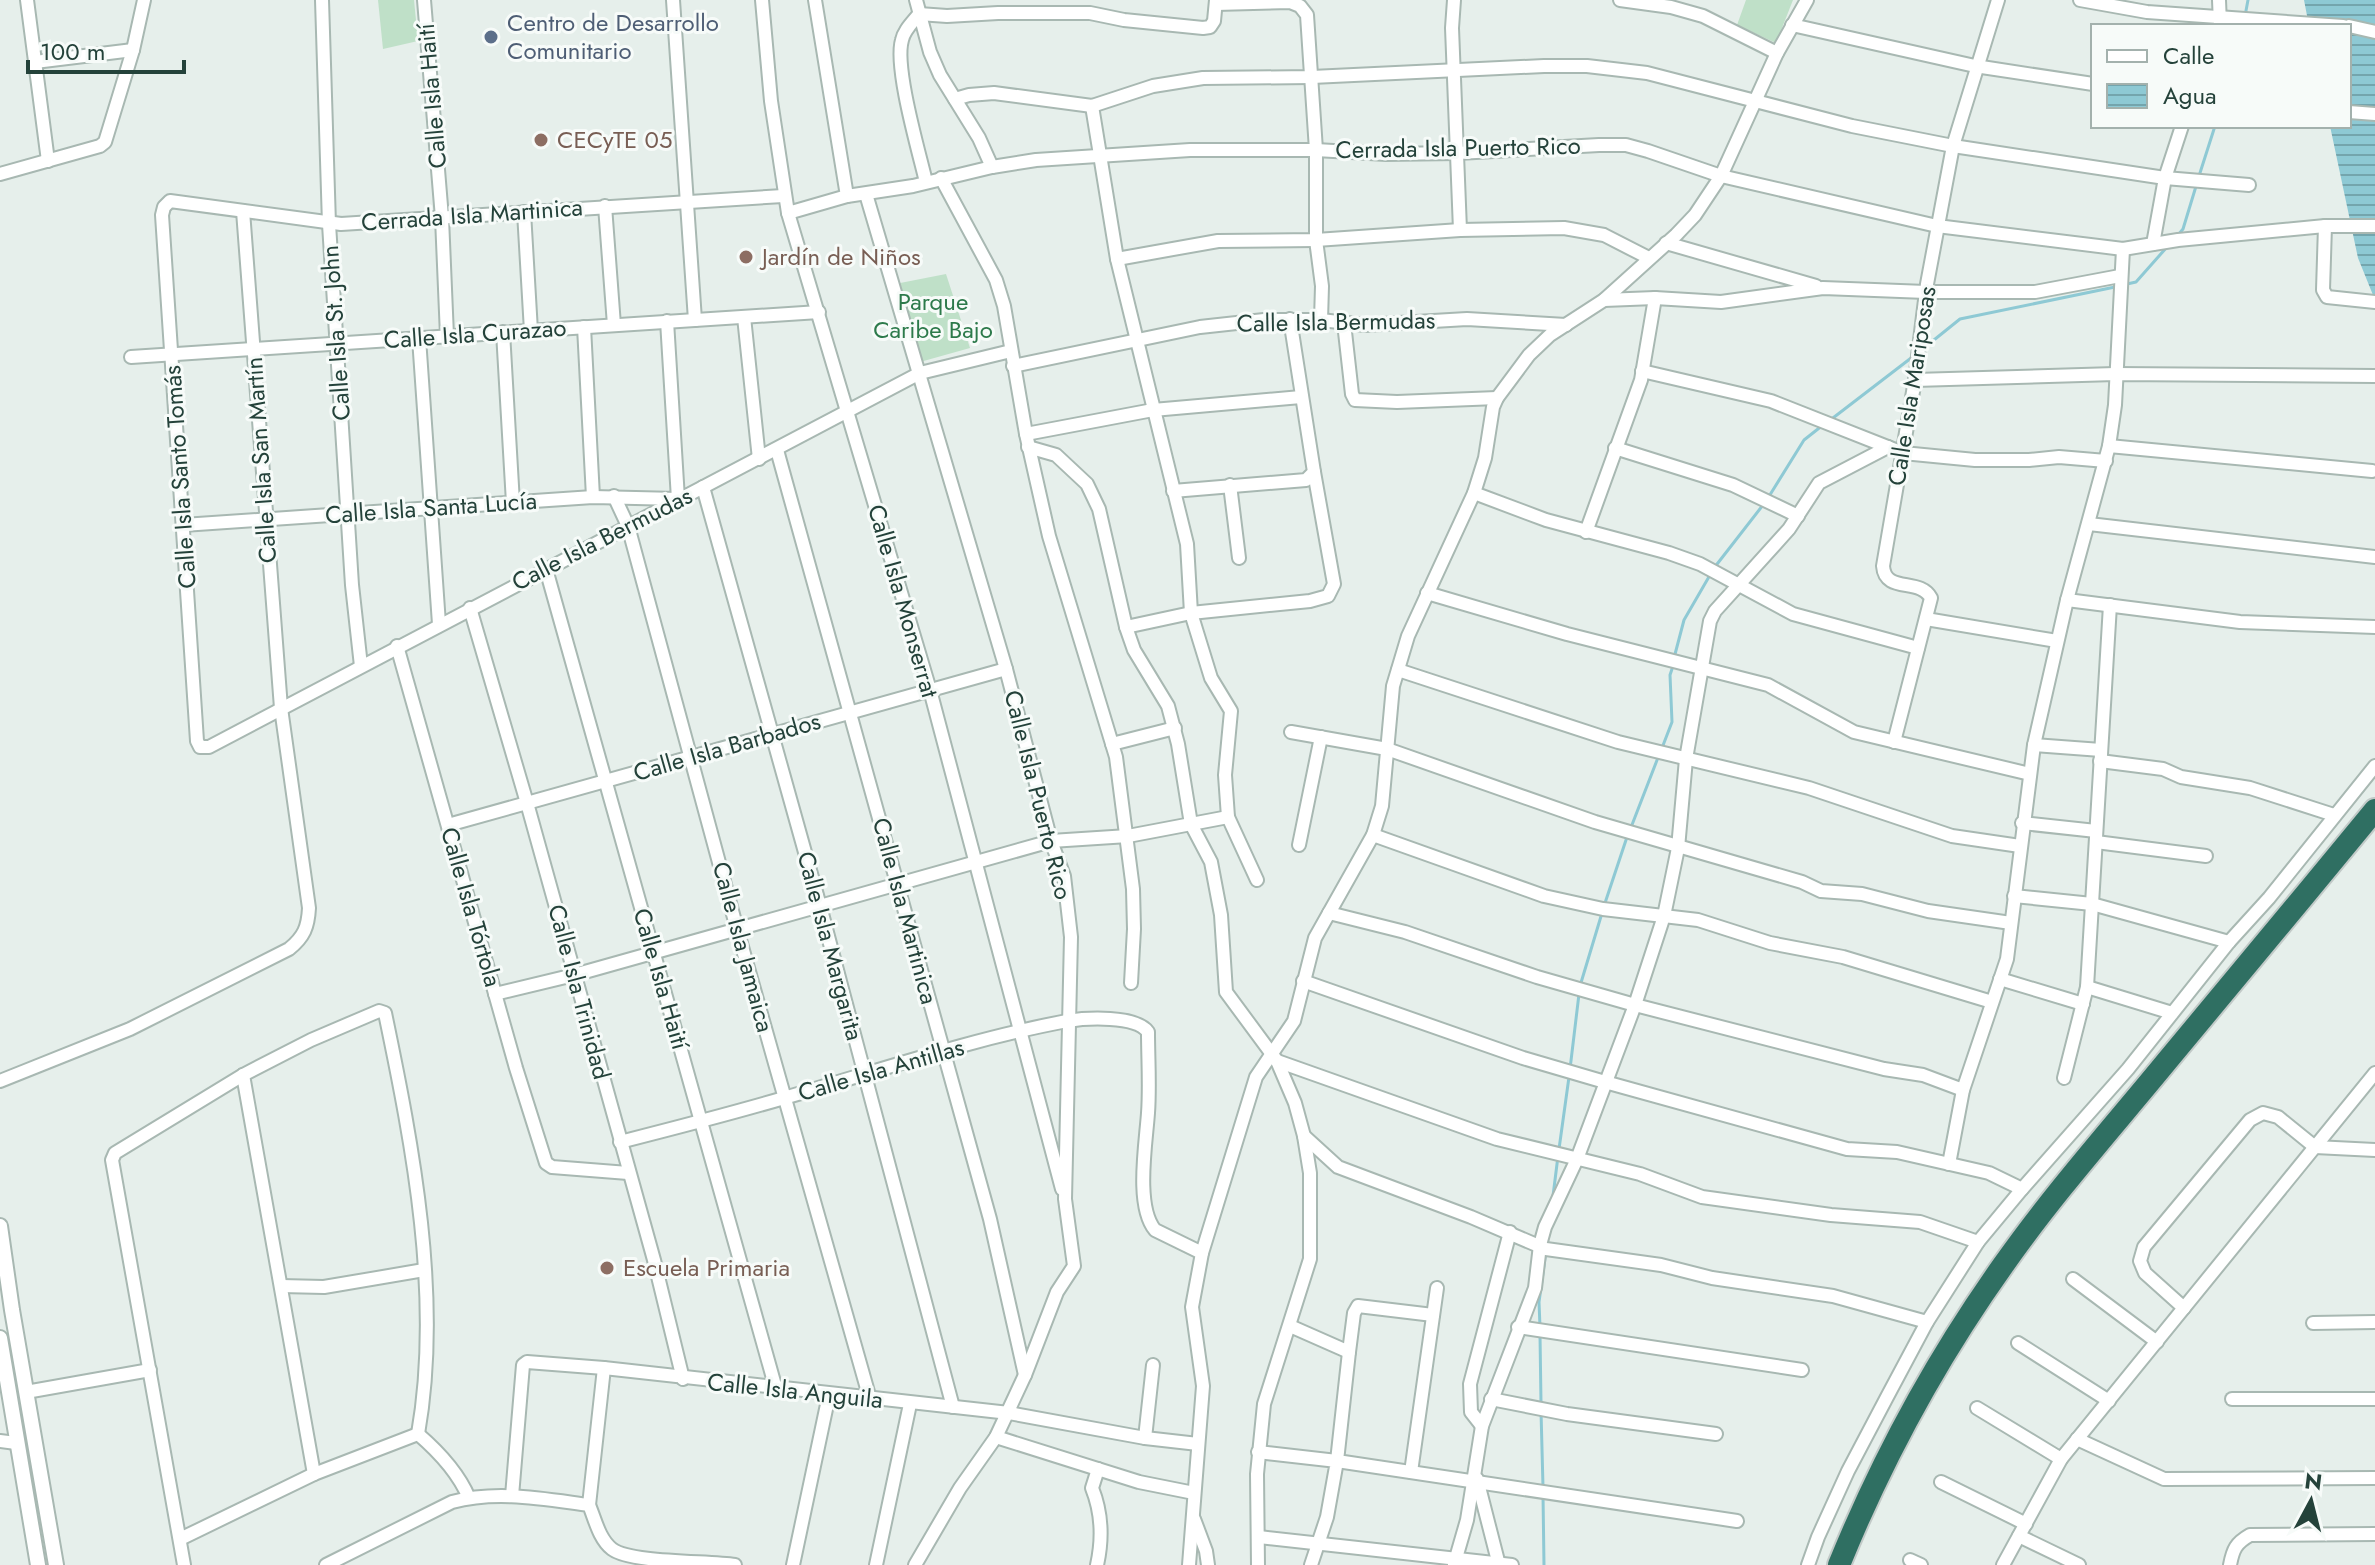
<svg xmlns="http://www.w3.org/2000/svg" width="2375" height="1565" font-family="Jost,sans-serif">
	<style>
		.park { fill: #bfe0c8 }
		.water { fill: url(#water-rules) }
		.lines { fill: none; stroke-linecap: round; stroke-linejoin: round }
		.stream { stroke: #8ec9d4; stroke-width: 3 }
		.minor-casing { stroke: #a8b8b2; stroke-width: 16 }
		.tertiary-casing { stroke: #a8b8b2; stroke-width: 18 }
		.motorway-casing { stroke: #c2cac8; stroke-width: 26 }
		.minor { stroke: #fff; stroke-width: 12 }
		.tertiary { stroke: #fff; stroke-width: 14 }
		.motorway { stroke: #2f6f62; stroke-width: 22 }
		.service-dot { fill: #5c6f8a; stroke: #f7fbf9; stroke-width: 3 }
		.education-dot { fill: #8d6e63; stroke: #f7fbf9; stroke-width: 3 }
		.labels { text-anchor: middle; stroke-width: 6; stroke-linejoin: round; paint-order: stroke }
		.service-label { font-size: 24px; fill: #4e5e75; stroke: #f7fbf9; text-anchor: start }
		.street-label { font-size: 24px; fill: #24423a; stroke: #f7fbf9 }
		.education-label { font-size: 24px; fill: #785e54; stroke: #f7fbf9; text-anchor: start }
		.park-label { font-size: 24px; fill: #2d7a4b; stroke: #f7fbf9 }
	</style>
	<defs>
		<pattern id="water-rules" width="6" height="5" patternUnits="userSpaceOnUse" patternTransform="scale(2)"><rect width="6" height="5" fill="#8ec9d4"/><path d="M0 2.5h6" fill="none" stroke="#74a5ad"/></pattern>
	</defs>
	<rect width="100%" height="100%" fill="#e6efeb"/>
	<g class="park">
		<path d="M378,0h36l4,41 -35,8z"/>
		<path d="M1746,0h47l-17,43 -39,-18z"/>
		<path d="M946,274l24,74 -50,14 -25,-78z"/>
	</g>
	<path class="water" d="M2304,0h71v300l-17,-42 -28,-132h19v-100h-40z"/>
	<g class="lines">
		<g class="stream">
			<path d="M2245,16l3,-16"/>
			<path d="M2199,176l16,-50"/>
			<path d="M2178,235l5,-6 14,-46"/>
			<path d="M2127,284l9,-2 31,-35"/>
			<path d="M1924,348l36,-29 155,-32"/>
			<path d="M1829,421l86,-66"/>
			<path d="M1768,498l36,-58 19,-15"/>
			<path d="M1714,568l49,-63"/>
			<path d="M1674,658l10,-38 26,-45"/>
			<path d="M1662,748l10,-26 -2,-47 3,-9"/>
			<path d="M1630,830l29,-75"/>
			<path d="M1604,906l23,-69"/>
			<path d="M1580,986l22,-73"/>
			<path d="M1570,1069l9,-75"/>
			<path d="M1559,1149l10,-72"/>
			<path d="M1553,1196l5,-40"/>
			<path d="M1540,1327l-1,-25 7,-51"/>
			<path d="M1540,1335l1,68"/>
			<path d="M1541,1411l2,76"/>
			<path d="M1543,1495l1,70"/>
		</g>
		<defs>
			<g id="minor">
				<path d="M27,0l21,161"/>
				<path d="M322,0l7,224 23,361 9,81"/>
				<path d="M424,0l18,218 5,118"/>
				<path d="M673,0l22,320"/>
				<path d="M762,0l9,101 17,112 142,477 132,499"/>
				<path d="M815,0l32,196"/>
				<path d="M916,0l14,52 10,23 39,63 13,29"/>
				<path d="M1454,0l-2,28 8,202"/>
				<path d="M1620,0l51,7 32,9 74,37"/>
				<path d="M2080,0l67,12 196,14"/>
				<path d="M2219,0l1,24"/>
				<path d="M1216,4l74,-2 10,4 7,9 9,135v90l6,46 -1,34"/>
				<path d="M919,14l28,2 51,-3h92l34,7 79,8 7,-1 4,-6 2,-21"/>
				<path d="M919,14c-6,8 -15,16 -17,26 -8,27 17,112 24,142"/>
				<path d="M1792,25l183,41 118,18"/>
				<path d="M2349,26l26,6"/>
				<path d="M35,62l98,-12"/>
				<path d="M955,99l14,-4 25,-2 98,13 61,-20 50,-8 109,-1 232,-11h43l60,7 205,53 101,20 212,32 84,7"/>
				<path d="M1092,106l25,153 70,285 4,69 20,65 20,33 -6,64 3,42 29,63"/>
				<path d="M2349,112l26,2"/>
				<path d="M0,174l100,-28 5,-4 28,-92 11,-50"/>
				<path d="M941,178l55,102 8,26 22,128 23,102 67,221 17,132 1,40 -3,54"/>
				<path d="M866,194l140,475 45,172 13,35 7,61 -6,262 9,67 -17,26 -32,83 -29,62 -36,51 -45,77"/>
				<path d="M783,196l-442,28 -171,-23 -6,6 -2,8 35,526 3,6h9l711,-374 91,-22"/>
				<path d="M605,206l9,119"/>
				<path d="M524,212l7,119"/>
				<path d="M788,213l59,-17 66,-10 79,-19 44,-7 154,-10h126l70,4 72,-1 141,-8h27l22,6 73,25 216,50 186,23 55,-9 147,-14h50"/>
				<path d="M2325,226l-2,64 4,7 48,5"/>
				<path d="M1666,243l150,43"/>
				<path d="M2153,244l12,-66 17,-52"/>
				<path d="M1117,259l101,-18 98,-1 144,-10 104,-2 40,7 45,23"/>
				<path d="M1604,300l51,-2 66,4 102,-14 103,4h109l85,-16"/>
				<path d="M744,317l15,142"/>
				<path d="M1344,323l8,71 3,6 42,2 100,-4"/>
				<path d="M584,327l9,170"/>
				<path d="M503,332l10,171"/>
				<path d="M419,338l20,286"/>
				<path d="M131,357l688,-45"/>
				<path d="M1013,366l187,-39 64,-7h57l44,5 102,-6 99,6"/>
				<path d="M1642,371l129,30 132,52 72,7h54l30,-3 47,4"/>
				<path d="M1915,380l200,-6 260,2"/>
				<path d="M1026,434l127,-24 148,-13"/>
				<path d="M2109,446l263,25"/>
				<path d="M1028,447l28,8 31,29 12,25 27,118 8,23 34,56 10,38 13,80 20,38 10,53 5,77 51,69 18,42 9,33 6,37v86l-46,145 -7,70 1,91"/>
				<path d="M1615,448l118,37 65,31"/>
				<path d="M777,450l213,769 35,156"/>
				<path d="M1230,485l9,73"/>
				<path d="M703,487l117,419 133,501"/>
				<path d="M1173,491l133,-11 8,-8 -24,-153"/>
				<path d="M1474,493l72,27 123,33 31,11 93,50 125,34"/>
				<path d="M614,496l14,30 109,403 133,470"/>
				<path d="M2089,524l286,33"/>
				<path d="M183,525l410,-28 85,2 -11,-178"/>
				<path d="M1586,532l55,-152 14,-82"/>
				<path d="M546,569l230,820"/>
				<path d="M1427,593l140,41 201,51 86,47 176,42"/>
				<path d="M2067,600l173,22 135,5"/>
				<path d="M470,608l57,195 127,457 29,119"/>
				<path d="M1926,619l131,22"/>
				<path d="M1126,627l65,-14 119,-12 18,-5 6,-12 -20,-112"/>
				<path d="M397,646l119,422 30,95 6,4 76,6"/>
				<path d="M1398,670l220,72 191,46 143,48 68,10"/>
				<path d="M1291,732l96,17 208,73 207,60 19,9 41,3 66,17 83,12"/>
				<path d="M1894,742l37,-144c-11,-21 -46,-4 -48,-32l32,-186 12,-96 26,-138 45,-146"/>
				<path d="M1112,744l63,-16"/>
				<path d="M2034,745l67,5"/>
				<path d="M2100,761l63,8 18,8 69,11 84,27"/>
				<path d="M2022,823l74,8"/>
				<path d="M448,825l558,-156"/>
				<path d="M1373,835l171,61 59,13 95,11 72,23 73,14 149,45"/>
				<path d="M2096,842l110,14"/>
				<path d="M1299,845l22,-108"/>
				<path d="M2014,896l78,8 137,38"/>
				<path d="M1329,913l76,19 132,45 98,28 249,64 39,6 40,15"/>
				<path d="M2000,979l83,25"/>
				<path d="M1303,981l220,77 82,24 242,67 50,3 92,21 33,16"/>
				<path d="M2087,987l85,26"/>
				<path d="M495,994l79,-19 477,-134 77,-5 100,-19"/>
				<path d="M1277,1061l220,78 143,35 62,23 129,18 89,7 58,20"/>
				<path d="M243,1075l71,399"/>
				<path d="M2064,1078l23,-91 23,-382"/>
				<path d="M0,1081l130,-52 159,-80c15,-12 19,-22 20,-41l-28,-200 -38,-497"/>
				<path d="M1304,1136l34,31 133,50 75,32 115,16 51,13 121,18 94,26"/>
				<path d="M620,1142c55,-14 110,-28 164,-44 94,-27 187,-59 283,-77 19,-3 69,-6 81,11 0,27 2,54 0,81 -2,30 -13,93 7,117l47,23 -10,54 11,79 -14,179"/>
				<path d="M1949,1164l14,-74 44,-131 27,-214 33,-145 42,-154 6,-41 8,-156"/>
				<path d="M1202,1253l54,-176 38,-56 21,-83 58,-103 9,-29 11,-120 15,-50 66,-143 11,-35 8,-51 4,-9 32,-43 21,-20 54,-35 72,-65 19,-20 26,-39 56,-123 30,-53"/>
				<path d="M2073,1279l84,63"/>
				<path d="M281,1286l43,1 100,-17"/>
				<path d="M2184,1308l-39,-35 -5,-12 4,-14 106,-127 13,-7 15,4 37,30 60,3"/>
				<path d="M1433,1315l-75,-9 -4,7 -5,39 -12,109 400,60"/>
				<path d="M2313,1323l62,-1"/>
				<path d="M1290,1326l59,26"/>
				<path d="M1518,1327l284,43"/>
				<path d="M2018,1343l91,58"/>
				<path d="M26,1392l124,-22"/>
				<path d="M1491,1399l76,15 149,20"/>
				<path d="M2232,1399h143"/>
				<path d="M1977,1408l84,51"/>
				<path d="M1482,1426l-11,-14 -1,-28 40,-152"/>
				<path d="M418,1434c21,18 40,38 51,64"/>
				<path d="M996,1437l143,45 55,11"/>
				<path d="M1145,1438l8,-73"/>
				<path d="M2077,1439l87,40 211,-1"/>
				<path d="M0,1441l16,2"/>
				<path d="M1258,1452l79,9 -10,56 -16,48"/>
				<path d="M1411,1472l26,-184"/>
				<path d="M1477,1479l22,86"/>
				<path d="M1941,1482l85,42"/>
				<path d="M512,1496l11,-131 4,-3 77,6 405,45 136,25 53,6"/>
				<path d="M589,1505l15,-137"/>
				<path d="M1194,1519l12,32 2,14"/>
				<path d="M2019,1536l60,29"/>
				<path d="M1259,1537l253,28"/>
				<path d="M180,1539l134,-65 104,-40"/>
				<path d="M1910,1560l11,5"/>
				<path d="M184,1565l-72,-405 3,-7 128,-78 68,-35 68,-29 6,2c28,134 57,285 33,421"/>
				<path d="M326,1565l126,-63c45,-12 91,-3 137,3 6,14 10,34 23,44 18,14 96,12 123,16"/>
				<path d="M793,1565l36,-170"/>
				<path d="M876,1565l34,-161"/>
				<path d="M1097,1565c6,-27 5,-52 -5,-77l6,-19"/>
				<path d="M1454,1565l13,-45 15,-94 53,-138 5,-43 5,-18 32,-68 58,-154 29,-89 14,-68 8,-89 24,-138 5,-10 74,-82 30,-46 69,-36"/>
				<path d="M1808,1565l10,-28 30,-66 39,-74 40,-75 51,-80 44,-53 106,-120 101,-127 40,-44 106,-132"/>
				<path d="M2003,1565l58,-106 314,-386"/>
				<path d="M2230,1565c3,-16 6,-22 20,-30l125,-1"/>
			</g>
			<g id="tertiary">
				<path d="M0,1226l12,84 44,255"/>
				<path d="M0,1338l38,227"/>
			</g>
			<path id="motorway" d="M1839,1565c43,-106 98,-207 165,-301 50,-71 108,-136 163,-203 69,-83 139,-167 208,-251"/>
		</defs>
		<use href="#minor" class="minor-casing"/>
		<use href="#tertiary" class="tertiary-casing"/>
		<use href="#motorway" class="motorway-casing"/>
		<use href="#minor" class="minor"/>
		<use href="#tertiary" class="tertiary"/>
		<use href="#motorway" class="motorway"/>
	</g>
	<circle class="service-dot" cx="491" cy="37" r="8"/>
	<g class="education-dot">
		<circle cx="541" cy="140" r="8"/>
		<circle cx="746" cy="257" r="8"/>
		<circle cx="607" cy="1268" r="8"/>
	</g>
	<g class="labels">
		<g class="service-label">
			<text x="507" y="31">Centro de Desarrollo<tspan x="507" dy="28">Comunitario</tspan></text>
		</g>
		<g class="street-label">
			<text transform="translate(432 96) rotate(-95)" y="8">Calle Isla Haití</text>
			<text transform="translate(1458 148) rotate(-1)" y="8">Cerrada Isla Puerto Rico</text>
			<text transform="translate(472 215) rotate(-4)" y="8">Cerrada Isla Martinica</text>
			<text transform="translate(1336 322) rotate(-1)" y="8">Calle Isla Bermudas</text>
			<text transform="translate(336 333) rotate(-94)" y="8">Calle Isla St. John</text>
			<text transform="translate(475 334) rotate(-4)" y="8">Calle Isla Curazao</text>
			<text transform="translate(1912 386) rotate(-81)" y="8">Calle Isla Mariposas</text>
			<text transform="translate(261 460) rotate(-94)" y="8">Calle Isla San Martín</text>
			<text transform="translate(180 477) rotate(-94)" y="8">Calle Isla Santo Tomás</text>
			<text transform="translate(431 508) rotate(-4)" y="8">Calle Isla Santa Lucía</text>
			<text transform="translate(602 539) rotate(-27)" y="8">Calle Isla Bermudas</text>
			<text transform="translate(903 601) rotate(74)" y="8">Calle Isla Monserrat</text>
			<text transform="translate(727 747) rotate(-16)" y="8">Calle Isla Barbados</text>
			<text transform="translate(1038 795) rotate(76)" y="8">Calle Isla Puerto Rico</text>
			<text transform="translate(471 907) rotate(74)" y="8">Calle Isla Tórtola</text>
			<text transform="translate(905 911) rotate(75)" y="8">Calle Isla Martinica</text>
			<text transform="translate(830 946) rotate(75)" y="8">Calle Isla Margarita</text>
			<text transform="translate(743 947) rotate(75)" y="8">Calle Isla Jamaica</text>
			<text transform="translate(661 979) rotate(74)" y="8">Calle Isla Haití</text>
			<text transform="translate(579 992) rotate(75)" y="8">Calle Isla Trinidad</text>
			<text transform="translate(881 1070) rotate(-16)" y="8">Calle Isla Antillas</text>
			<text transform="translate(795 1391) rotate(6)" y="8">Calle Isla Anguila</text>
		</g>
		<g class="education-label">
			<text x="557" y="148">CECyTE 05</text>
			<text x="762" y="265">Jardín de Niños</text>
			<text x="623" y="1276">Escuela Primaria</text>
		</g>
		<g class="park-label">
			<text x="933" y="310">Parque<tspan x="933" dy="28">Caribe Bajo</tspan></text>
		</g>
	</g>
	<rect x="2091" y="24" width="260" height="104" fill="#f7fbf9" stroke="#a3b1ad" stroke-width="2"/>
	<rect x="2107" y="50" width="40" height="12" fill="#ffffff" stroke="#a3b1ad" stroke-width="2"/>
	<text x="2163" y="64" font-size="24" fill="#24423a">Calle</text>
	<rect x="2107" y="84" width="40" height="24" fill="url(#water-rules)" stroke="#a3b1ad" stroke-width="2"/>
	<text x="2163" y="104" font-size="24" fill="#24423a">Agua</text>
	<g transform="translate(2311 1501) rotate(7)" stroke="#f7fbf9" stroke-width="6" paint-order="stroke">
	<path d="M0-6L14 30L0 20L-14 30Z" fill="#24423a"/>
	<text y="-12" font-size="22" font-weight="bold" text-anchor="middle" fill="#24423a">N</text>
	</g>
	<path d="M28 60v12h156v-12" fill="none" stroke="#24423a" stroke-width="4"/>
	<text x="40" y="60" font-size="24" fill="#24423a" stroke="#f7fbf9" stroke-width="6" paint-order="stroke">100 m</text>
</svg>
